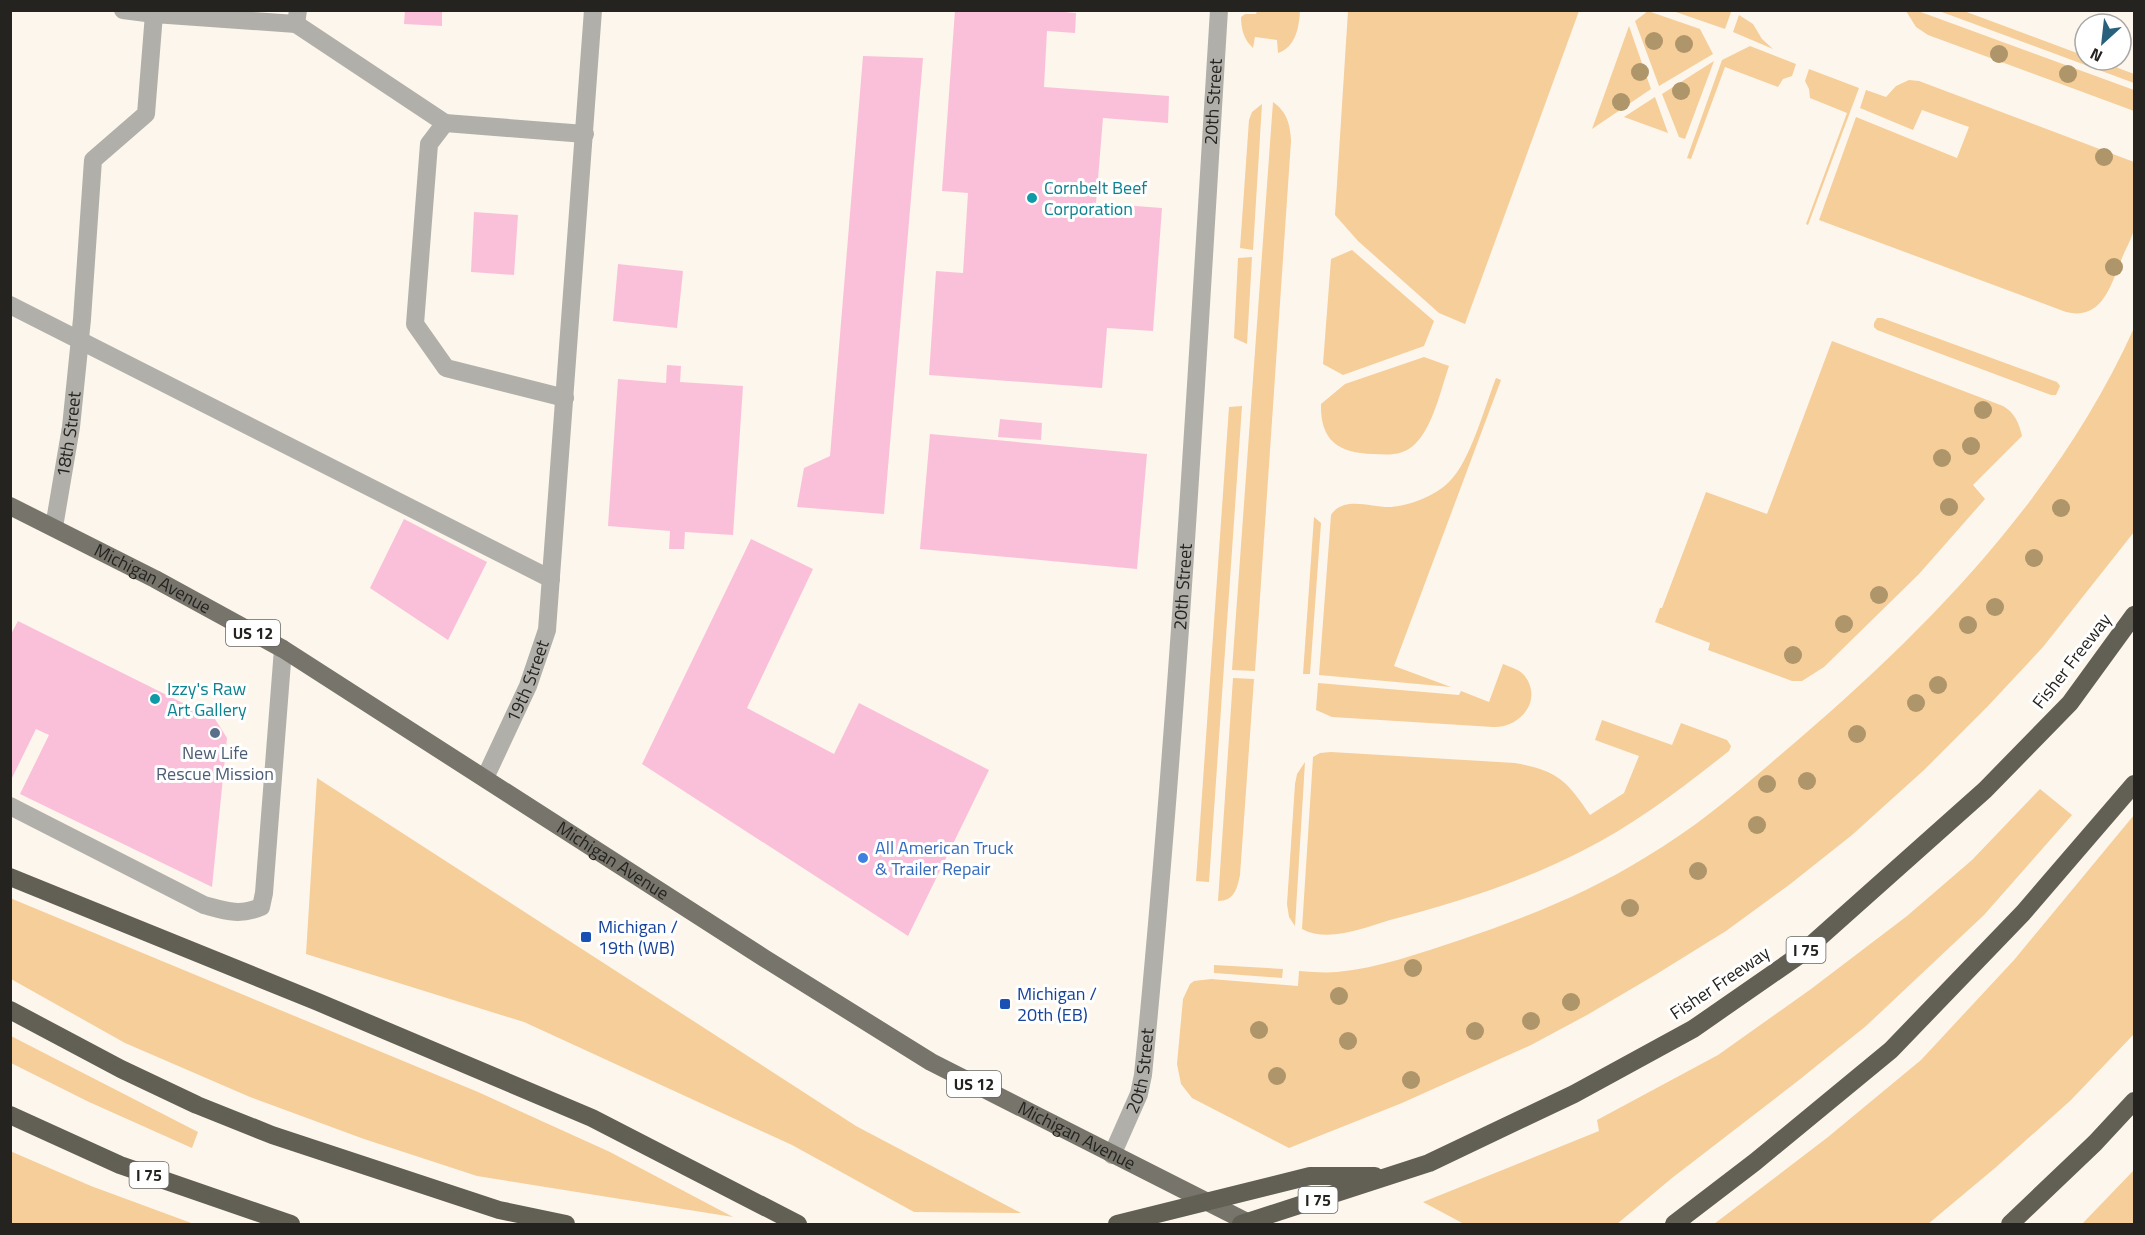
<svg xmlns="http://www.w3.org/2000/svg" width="2145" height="1235" font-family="'Titillium Web',sans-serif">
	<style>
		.green { fill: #f6ce9a }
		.building { fill: #fbc0d9 }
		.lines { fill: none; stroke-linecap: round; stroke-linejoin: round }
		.minor { stroke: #b1afaa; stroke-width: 18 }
		.major { stroke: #77746c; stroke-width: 18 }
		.highway { stroke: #625f55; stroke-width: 18 }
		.tree { fill: #ae956a }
		.culture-dot { fill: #0f9aa8; stroke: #fff; stroke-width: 2 }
		.service-dot { fill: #5c6f8a; stroke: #fff; stroke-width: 2 }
		.shop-dot { fill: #3f7fe0; stroke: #fff; stroke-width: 2 }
		.transit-dot { fill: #1a4fb4; stroke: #fff; stroke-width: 2 }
		.labels { text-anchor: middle; stroke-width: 6; stroke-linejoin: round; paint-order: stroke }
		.shield { fill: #fff; stroke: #666562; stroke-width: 1.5 }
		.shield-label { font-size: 16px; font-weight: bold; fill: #25231f }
		.street-label { font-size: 18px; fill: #25231f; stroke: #fff }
		.culture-label { font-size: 18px; fill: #0d838f; stroke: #fff; text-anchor: start }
		.service-label { font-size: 18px; fill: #4e5e75; stroke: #fff }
		.shop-label { font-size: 18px; fill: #366cbe; stroke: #fff; text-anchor: start }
		.transit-label { font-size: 18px; fill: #164399; stroke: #fff; text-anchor: start }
	</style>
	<rect width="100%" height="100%" fill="#fdf6ec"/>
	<g class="green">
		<path d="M1727,10l4,2 -6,17 -52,-18z"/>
		<path d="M1257,11h43c-1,16 -4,36 -22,42l-1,-13 -22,-3 -2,11c-9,-8 -12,-19 -12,-31l4,-3h11z"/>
		<path d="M1348,11h231l-114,313 -26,-11 -81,-72 -23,-26z"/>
		<path d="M1648,11l52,18 13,25 -54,32 -24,-65z"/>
		<path d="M1906,11h12l216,79v21l-206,-76 -12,-8z"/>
		<path d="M1939,11h25l121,45v4h12l37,14v9z"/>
		<path d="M1739,15l14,9 9,15 11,10 -40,-17z"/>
		<path d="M1629,26l22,63 -59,40z"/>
		<path d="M1750,46l46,18 -4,12 -9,3 -5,8 -53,-20 -34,92 -4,-1 35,-98z"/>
		<path d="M1714,61l-29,78 -6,-2 -17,-43z"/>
		<path d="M1809,69l50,19 -51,137 -2,-1 41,-111 -37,-15 -1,-9 -4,-8z"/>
		<path d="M1909,80l10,1 215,81c1,19 4,48 0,66 -1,9 -8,20 -12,30 -11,26 -19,63 -56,54l-247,-92 37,-103 101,41 12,-31 -47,-17 -9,20 -53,-22 6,-18 20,7 10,-11z"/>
		<path d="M1655,97l13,36 -44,-16z"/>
		<path d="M1273,102c14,10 17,22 18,39l-36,530 -23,-1z"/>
		<path d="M1262,104l-9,146 -13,-2 9,-128 3,-8z"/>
		<path d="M1352,250l82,71 -10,25 -81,29 -20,-11 8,-105z"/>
		<path d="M1252,257l-5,87 -13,-6 4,-80z"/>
		<path d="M1877,318h5l175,64 3,4 -4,9h-5l-174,-65 -3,-3v-4z"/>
		<path d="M2134,328v204l-91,115 -55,59 -64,64 -72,65 -63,50 -63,46 -71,44 -68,40 -56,30 -129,58 -113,45 -97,-50 -11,-14 -4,-20 6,-65 7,-15 4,-3 17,-2 87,7 1,-15c13,1 26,2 38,1 42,-4 83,-19 123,-32 65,-22 128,-47 186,-83 56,-33 104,-76 153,-118 135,-116 261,-247 335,-411z"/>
		<path d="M1832,341l171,65c12,7 16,17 19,30l-49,49 12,14 -66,75 -95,93 -22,14h-10l-84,-31 2,-7 -55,-21 5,-14h2l44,-116 61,22z"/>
		<path d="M1424,357l25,9c-8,23 -16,60 -33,77 -12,13 -27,12 -43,11 -34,-1 -53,-13 -52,-50l24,-20z"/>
		<path d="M1496,378l5,2 -107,286 57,21 -132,-12 12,-160c13,-20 41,-7 60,-8 20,-2 44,-11 58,-25 21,-20 36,-76 47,-104z"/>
		<path d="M1242,406l-33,476 -13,-1 33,-474z"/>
		<path d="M1314,517l7,6 -11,151h-7z"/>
		<path d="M1503,664c7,3 16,5 21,11 20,25 -4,53 -31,52l-161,-10 -16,-7 2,-27 141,12 2,-4 28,11z"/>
		<path d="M1233,678l21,1 -14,196c-3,14 -6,26 -22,26z"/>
		<path d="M1602,720l70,25 9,-22 46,17 4,6 -2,5c-47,37 -93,73 -147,100 -60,31 -127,52 -192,69 -27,8 -62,23 -88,9l11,-172 7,-4 11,-1 184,11c43,8 51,17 75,52l34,-22 15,-37 -44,-16z"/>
		<path d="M1305,762l-10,164 -6,-9 -2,-13 8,-120 2,-10z"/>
		<path d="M317,778l539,348 165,87 -107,-1 -122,-67 -268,-123 -218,-68z"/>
		<path d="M2040,789l32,26 -88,100 -118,111 -67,54 -127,98 -55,46h-153l-41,-22 176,-71 -2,-11 121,-65 93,-66 96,-73 65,-56z"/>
		<path d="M2134,815v219l-63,66 -76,68 -67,56h-214l114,-87 93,-77 93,-100z"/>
		<path d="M10,898l468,194 132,60 123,65 -256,-41 -113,-37 -114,-42 -125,-54 -114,-64z"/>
		<path d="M1214,965l69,4 -1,9 -68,-5z"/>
		<path d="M11,1036l187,96 -6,16 -103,-46 -78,-39z"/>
		<path d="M10,1151l81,35 103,38h-183z"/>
		<path d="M2134,1170v54h-52z"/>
	</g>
	<g class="building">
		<path d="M405,10h37v16l-38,-2z"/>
		<path d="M955,10h87l34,3 -1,20 -28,-2 -3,56 125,9 -1,27 -65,-5 -7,85 66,5 -9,123 -46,-3 -5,60 -173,-13 7,-104 27,2 5,-80 -26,-2z"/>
		<path d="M863,56l60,2 -39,456 -87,-7 7,-39 26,-12z"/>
		<path d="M474,212l44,3 -4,60 -43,-3z"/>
		<path d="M618,264l65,7 -6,57 -64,-7z"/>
		<path d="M667,365l14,1 -1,16 63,4 -10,149 -48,-3 -1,17h-15l1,-18 -62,-5 10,-147 48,4z"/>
		<path d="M1000,419l42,4 -1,17 -43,-3z"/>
		<path d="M930,434l217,20 -10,115 -217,-20z"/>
		<path d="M404,519l83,43 -39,78 -78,-52z"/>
		<path d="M751,539l62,30 -66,139 87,46 25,-51 130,67 -81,166 -266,-172z"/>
		<path d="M18,621l197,98 12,19 -15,149 -192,-93 29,-59 -13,-6 -26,53v-146z"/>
	</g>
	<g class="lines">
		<g class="minor">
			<path d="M123,10l31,4"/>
			<path d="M296,24l149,99"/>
			<path d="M10,305l541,274"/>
			<path d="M565,398l-119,-30 -31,-44 14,-180 16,-21 140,11"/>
			<path id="s1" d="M54,527l17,-100 11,-108 11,-159 53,-46 8,-100 142,10 2,-14"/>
			<path id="s2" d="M485,778l43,-92 19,-56 46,-620"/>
			<path d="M10,806l194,99c22,6 35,11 57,2l3,-14 19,-244"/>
			<path id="s3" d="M1112,1155l27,-61 4,-19c35,-354 54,-710 76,-1065"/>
		</g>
		<path class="major" id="s4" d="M10,506l145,73 128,70 481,309 167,104 320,162"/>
		<g class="highway">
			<path d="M10,877l308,125 274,116 206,106"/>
			<path d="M10,1010l111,59 76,36 75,30 227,75 67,14"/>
			<path d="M10,1115l110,50 171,59"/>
			<path d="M1117,1224l193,-48h65"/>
			<path d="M1241,1224l188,-61 145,-69 119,-65 108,-75 184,-164 85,-87 64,-88"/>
			<path d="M1674,1224l81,-62 136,-112 132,-137 111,-129"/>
			<path d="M2010,1224l85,-81 39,-42"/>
		</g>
	</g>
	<g class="tree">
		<circle cx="1654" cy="41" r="9"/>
		<circle cx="1684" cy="44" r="9"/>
		<circle cx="1999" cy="54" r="9"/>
		<circle cx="1640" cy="72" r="9"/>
		<circle cx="2068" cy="74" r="9"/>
		<circle cx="1681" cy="91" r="9"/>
		<circle cx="1621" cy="102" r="9"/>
		<circle cx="2104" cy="157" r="9"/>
		<circle cx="2114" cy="267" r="9"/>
		<circle cx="1983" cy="410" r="9"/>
		<circle cx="1971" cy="446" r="9"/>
		<circle cx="1942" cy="458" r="9"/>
		<circle cx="1949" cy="507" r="9"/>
		<circle cx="2061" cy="508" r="9"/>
		<circle cx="2034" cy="558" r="9"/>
		<circle cx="1879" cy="595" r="9"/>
		<circle cx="1995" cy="607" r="9"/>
		<circle cx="1844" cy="624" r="9"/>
		<circle cx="1968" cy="625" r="9"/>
		<circle cx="1793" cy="655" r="9"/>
		<circle cx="1938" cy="685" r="9"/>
		<circle cx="1916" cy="703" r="9"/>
		<circle cx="1857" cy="734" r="9"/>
		<circle cx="1807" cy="781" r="9"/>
		<circle cx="1767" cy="784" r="9"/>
		<circle cx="1757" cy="825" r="9"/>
		<circle cx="1698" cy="871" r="9"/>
		<circle cx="1630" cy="908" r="9"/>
		<circle cx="1413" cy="968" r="9"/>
		<circle cx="1339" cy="996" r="9"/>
		<circle cx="1571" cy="1002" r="9"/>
		<circle cx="1531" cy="1021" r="9"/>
		<circle cx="1259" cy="1030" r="9"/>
		<circle cx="1475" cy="1031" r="9"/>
		<circle cx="1348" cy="1041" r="9"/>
		<circle cx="1277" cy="1076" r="9"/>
		<circle cx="1411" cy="1080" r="9"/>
	</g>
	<g class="culture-dot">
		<circle cx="1032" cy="198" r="6"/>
		<circle cx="155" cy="699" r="6"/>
	</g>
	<circle class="service-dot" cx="215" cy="733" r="6"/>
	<circle class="shop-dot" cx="863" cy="858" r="6"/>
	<g class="transit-dot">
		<rect x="580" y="931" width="12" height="12" rx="3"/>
		<rect x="999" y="998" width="12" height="12" rx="3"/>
	</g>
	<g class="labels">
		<g class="shield">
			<rect x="226" y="620" width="54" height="26" rx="4.5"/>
			<rect x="1786.5" y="937" width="39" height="26" rx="4.5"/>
			<rect x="947" y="1071" width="54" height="26" rx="4.5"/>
			<rect x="129.5" y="1162" width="39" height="26" rx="4.5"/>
			<rect x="1298.5" y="1187" width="39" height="26" rx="4.5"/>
		</g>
		<g class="shield-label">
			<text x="253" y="639">US 12</text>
			<text x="1806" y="956">I 75</text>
			<text x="974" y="1090">US 12</text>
			<text x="149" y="1181">I 75</text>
			<text x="1318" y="1206">I 75</text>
		</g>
		<g class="street-label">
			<text dy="6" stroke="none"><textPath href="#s3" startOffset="1062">20th Street</textPath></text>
			<text dy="6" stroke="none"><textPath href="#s1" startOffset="94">18th Street</textPath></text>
			<text dy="6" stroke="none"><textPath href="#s4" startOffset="160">Michigan Avenue</textPath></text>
			<text dy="6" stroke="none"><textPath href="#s3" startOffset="576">20th Street</textPath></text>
			<text transform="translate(2072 661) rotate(-52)" y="6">Fisher Freeway</text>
			<text dy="6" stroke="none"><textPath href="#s2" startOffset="106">19th Street</textPath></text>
			<text dy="6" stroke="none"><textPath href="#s4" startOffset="700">Michigan Avenue</textPath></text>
			<text transform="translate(1720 983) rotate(-34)" y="6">Fisher Freeway</text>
			<text dy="6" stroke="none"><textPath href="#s3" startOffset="90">20th Street</textPath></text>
			<text dy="6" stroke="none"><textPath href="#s4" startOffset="1240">Michigan Avenue</textPath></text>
		</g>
		<g class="culture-label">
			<text x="1044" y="194">Cornbelt Beef<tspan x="1044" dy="21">Corporation</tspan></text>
			<text x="167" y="695">Izzy's Raw<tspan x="167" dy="21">Art Gallery</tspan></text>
		</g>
		<g class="service-label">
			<text x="215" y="759">New Life<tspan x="215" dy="21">Rescue Mission</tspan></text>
		</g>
		<g class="shop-label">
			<text x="875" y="854">All American Truck<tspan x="875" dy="21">&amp; Trailer Repair</tspan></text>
		</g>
		<g class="transit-label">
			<text x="598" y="933">Michigan /<tspan x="598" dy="21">19th (WB)</tspan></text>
			<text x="1017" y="1000">Michigan /<tspan x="1017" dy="21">20th (EB)</tspan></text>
		</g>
	</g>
	<rect width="2145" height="1235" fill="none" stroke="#25231f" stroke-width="24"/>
	<g transform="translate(2103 42) rotate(207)"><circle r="28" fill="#ffffff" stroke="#a8a7a5" stroke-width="1.5"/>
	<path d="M0-4.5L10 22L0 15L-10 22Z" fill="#28617b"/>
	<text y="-9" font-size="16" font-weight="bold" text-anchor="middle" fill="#25231f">N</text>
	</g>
</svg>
